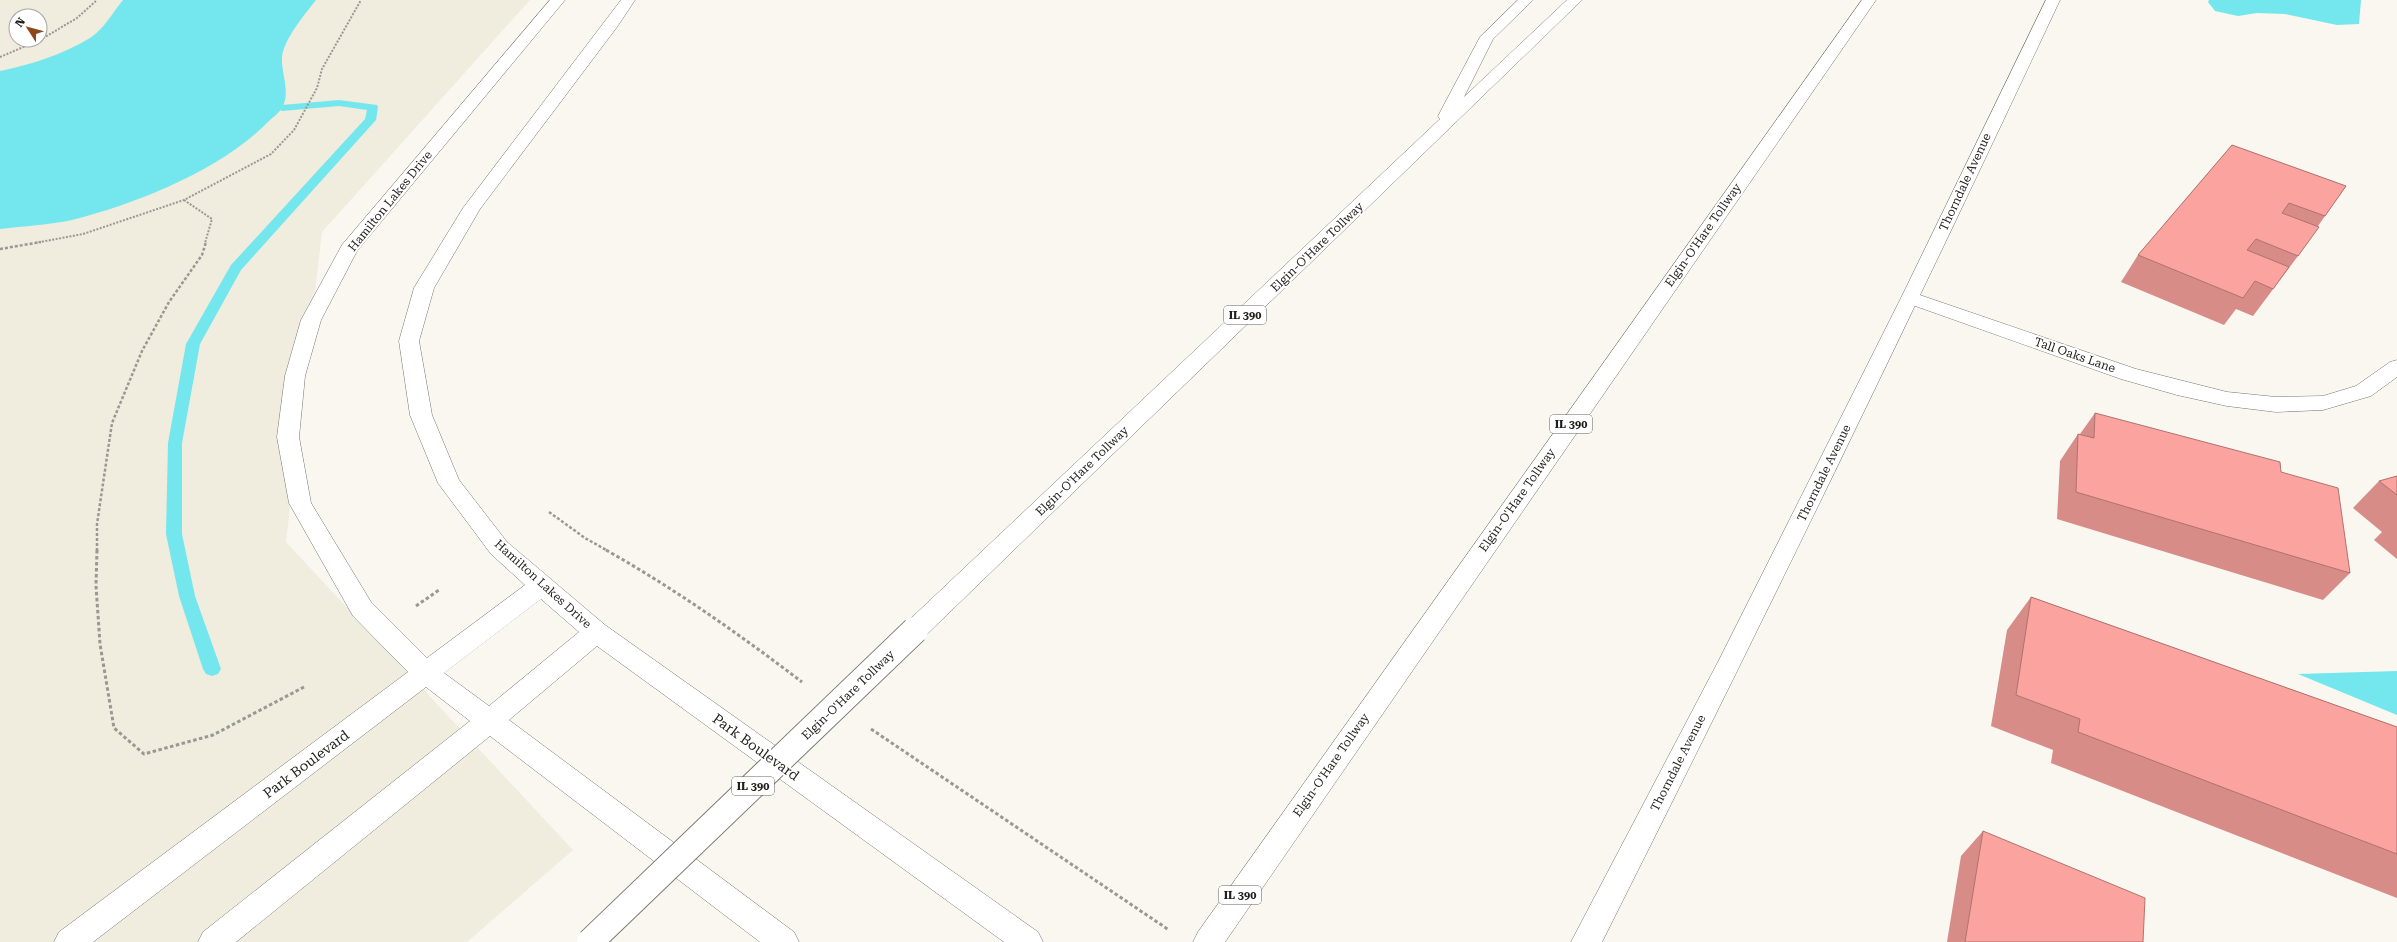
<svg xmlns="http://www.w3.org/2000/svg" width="2397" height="942" font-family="'Roboto Serif',serif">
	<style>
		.built { fill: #f0ecde; fill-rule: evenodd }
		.water { fill: #73e7ed }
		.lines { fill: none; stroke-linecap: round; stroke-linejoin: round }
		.stream { fill: #73e7ed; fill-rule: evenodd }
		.street-casing { stroke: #77756f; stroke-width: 1 }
		.secondary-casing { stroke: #77756f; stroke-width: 1 }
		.highway-casing { stroke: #77756f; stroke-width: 1 }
		.path-far2 { stroke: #9a9893; stroke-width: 2; stroke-dasharray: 2 1.5; stroke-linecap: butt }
		.path-far1 { stroke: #9a9893; stroke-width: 2.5; stroke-dasharray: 3 2; stroke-linecap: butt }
		.path { stroke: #9a9893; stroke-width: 3; stroke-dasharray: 3.5 2.5; stroke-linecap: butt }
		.street { fill: #fff; fill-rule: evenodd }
		.secondary { fill: #fff; fill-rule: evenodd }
		.highway { fill: #fff; fill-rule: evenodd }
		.highway-bridge-casing { stroke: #77756f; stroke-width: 28; stroke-linecap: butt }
		.highway-bridge { stroke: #fff; stroke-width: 26 }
		.wall { fill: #d88c88 }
		.building { fill: #fba39e; stroke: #b0726f }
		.labels { text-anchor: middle; stroke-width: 4; stroke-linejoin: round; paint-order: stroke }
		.shield { fill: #fff; stroke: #636260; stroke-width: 1 }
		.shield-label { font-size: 11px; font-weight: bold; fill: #201f1c }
		.street-label { font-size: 12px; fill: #201f1c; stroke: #fff }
		.near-street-label { font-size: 14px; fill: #201f1c; stroke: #fff }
	</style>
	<rect width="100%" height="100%" fill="#f9f7f0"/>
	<path class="built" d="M0,0h530l-208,232 -36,310 287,308 -106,92h-467zM16,16h24v24h-24z"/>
	<g class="water">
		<path d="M123,0h193c-11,14 -32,39 -34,57 -1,16 9,36 0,51 -3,5 -9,9 -13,13 -48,49 -131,82 -197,99 -23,5 -48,6 -72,9v-158c30,-6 64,-17 90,-33 14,-9 23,-26 33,-38z"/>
		<path d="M2209,0h152l-2,24 -22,1 -52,-11 -28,-1 -19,3 -23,-5 -7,-9z"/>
		<path d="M2397,671v44l-99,-41z"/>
	</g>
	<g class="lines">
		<path class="stream" d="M339,100l38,5 1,2 -2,13 -135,150 -41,74 -18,99v91l13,62 26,73 -3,5 -6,2 -6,-2 -3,-5 -24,-73 -13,-62 2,-91 18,-99 45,-79 134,-146 2,-9 -28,-4 -57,5 -5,-3 5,-3z"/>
		<defs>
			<path id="street" d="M1911,292l225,77 91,23 49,5 47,-1 33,-10 34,-24 7,-2v17l-26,19 -48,14 -47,2 -49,-6 -50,-11 -56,-16 -217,-77 -3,-4 3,-4z"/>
			<g id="secondary">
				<path d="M550,0h15l-208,251 -36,69 -16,56 -6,61 12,66 60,99 56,56 98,-73 -34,-31 -53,-71 -28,-68 -11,-74 15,-53 49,-80 158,-208h14l-18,27 -137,182 -46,79 -15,53 13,74 27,65 48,62 98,83 433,307 5,10h-39l-407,-296 -88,74 285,212 5,10h-39l-270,-206 -254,206h-38l5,-10 267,-211 -44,-34 -333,255h-39l5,-10 349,-260 -55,-56 -64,-113 -12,-66 8,-61 16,-56 41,-75zM541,599l38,33 -90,74 -45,-33z"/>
				<path d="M2046,0h14c-148,316 -301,630 -458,942h-31l148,-282 182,-362z"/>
			</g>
			<g id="highway">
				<path d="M1518,0h15l-40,39 -29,58 103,-97h15l-658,637 -9,3 -9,-3 -3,-7 3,-7 534,-504 -2,-3 42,-79z"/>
				<path d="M1862,0h14l-651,942h-32l5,-10z"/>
			</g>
		</defs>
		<use href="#street" class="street-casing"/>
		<use href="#secondary" class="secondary-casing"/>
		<use href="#highway" class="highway-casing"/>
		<g class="path-far2">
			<path d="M40,40l37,-22 20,-18"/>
			<path d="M0,57l40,-17"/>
			<path d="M184,200l28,19 -7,24"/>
			<path d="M35,243l48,-9 101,-34 87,-46 23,-24 23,-42 5,-19 39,-69"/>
		</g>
		<g class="path-far1">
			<path d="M0,249l41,-7"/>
			<path d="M549,512l36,26 23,13"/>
			<path d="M97,551v-27l15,-101 30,-72 27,-49 33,-47 4,-13"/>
		</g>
		<g class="path">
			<path d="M97,550l-1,36 4,58 14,84 30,26 69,-19 91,-48"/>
			<path d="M606,550c69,39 133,84 196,132"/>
			<path d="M416,606l23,-16"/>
			<path d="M871,729l298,201"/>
		</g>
		<use href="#street" class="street"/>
		<use href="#secondary" class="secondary"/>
		<use href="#highway" class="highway"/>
		<defs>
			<path id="highway-bridge" d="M590,942l325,-312"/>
		</defs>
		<use href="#highway-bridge" class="highway-bridge-casing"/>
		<use href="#highway-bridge" class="highway-bridge"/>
	</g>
	<g class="wall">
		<path d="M2232,145l114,41 -28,40 -20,30 -45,60 -17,-7 -12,16 -103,-43 17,-27z"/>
		<path d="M2095,413l186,59 69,101 -27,27 -266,-81 3,-58 18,-27h2z"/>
		<path d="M2397,476v83l-23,-19 8,-8 -29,-24 26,-27z"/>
		<path d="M2031,597l366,130v171l-346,-135 2,-13 -62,-24 16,-96z"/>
		<path d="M1983,831l160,111h-196l14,-86z"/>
	</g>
	<g class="building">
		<path d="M2232,145l114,41 -21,30 -36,-13 -7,10 37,14 -21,29 -42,-17 -9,11 42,17 -16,22 -18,-8 -12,17 -105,-43z"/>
		<path d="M2095,413l185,49 1,10 57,16 12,85 -274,-81 2,-58 16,4z"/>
		<path d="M2397,476v19l-18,-14z"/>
		<path d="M2031,597l366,130v127l-319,-122 2,-13 -64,-24z"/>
		<path d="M1983,831l162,67 -2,44h-178z"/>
	</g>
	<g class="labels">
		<g class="shield">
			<rect x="1224" y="306" width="42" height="18" rx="3"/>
			<rect x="1550" y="415" width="42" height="18" rx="3"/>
			<rect x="732" y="777" width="42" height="18" rx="3"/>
			<rect x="1219" y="886" width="42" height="18" rx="3"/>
		</g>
		<g class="shield-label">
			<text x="1245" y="319">IL 390</text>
			<text x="1571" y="428">IL 390</text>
			<text x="753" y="790">IL 390</text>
			<text x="1240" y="899">IL 390</text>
		</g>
		<g class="street-label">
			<text transform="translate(1965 182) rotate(-65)" y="4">Thorndale Avenue</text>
			<text transform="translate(390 201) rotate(-51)" y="4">Hamilton Lakes Drive</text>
			<text transform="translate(1703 235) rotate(-55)" y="4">Elgin-O'Hare Tollway</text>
			<text transform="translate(1317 247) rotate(-44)" y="4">Elgin-O'Hare Tollway</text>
			<text transform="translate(2075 355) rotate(19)" y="4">Tall Oaks Lane</text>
			<text transform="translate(1082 471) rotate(-44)" y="4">Elgin-O'Hare Tollway</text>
			<text transform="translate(1824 473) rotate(-64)" y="4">Thorndale Avenue</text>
			<text transform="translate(1517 500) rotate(-55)" y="4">Elgin-O'Hare Tollway</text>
			<text transform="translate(543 584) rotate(42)" y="4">Hamilton Lakes Drive</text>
			<text transform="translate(848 695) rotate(-44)" y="4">Elgin-O'Hare Tollway</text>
			<text transform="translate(1678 763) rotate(-63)" y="4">Thorndale Avenue</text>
			<text transform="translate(1331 765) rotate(-55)" y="4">Elgin-O'Hare Tollway</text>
		</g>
		<g class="near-street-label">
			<text transform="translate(756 747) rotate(36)" y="5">Park Boulevard</text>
			<text transform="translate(306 764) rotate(-37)" y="5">Park Boulevard</text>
		</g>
	</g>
	<g transform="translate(28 28) rotate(306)"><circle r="19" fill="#ffffff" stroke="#a6a5a4"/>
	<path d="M0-3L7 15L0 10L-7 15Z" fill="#8d481c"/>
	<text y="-6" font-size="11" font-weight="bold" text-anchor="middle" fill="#201f1c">N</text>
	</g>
</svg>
